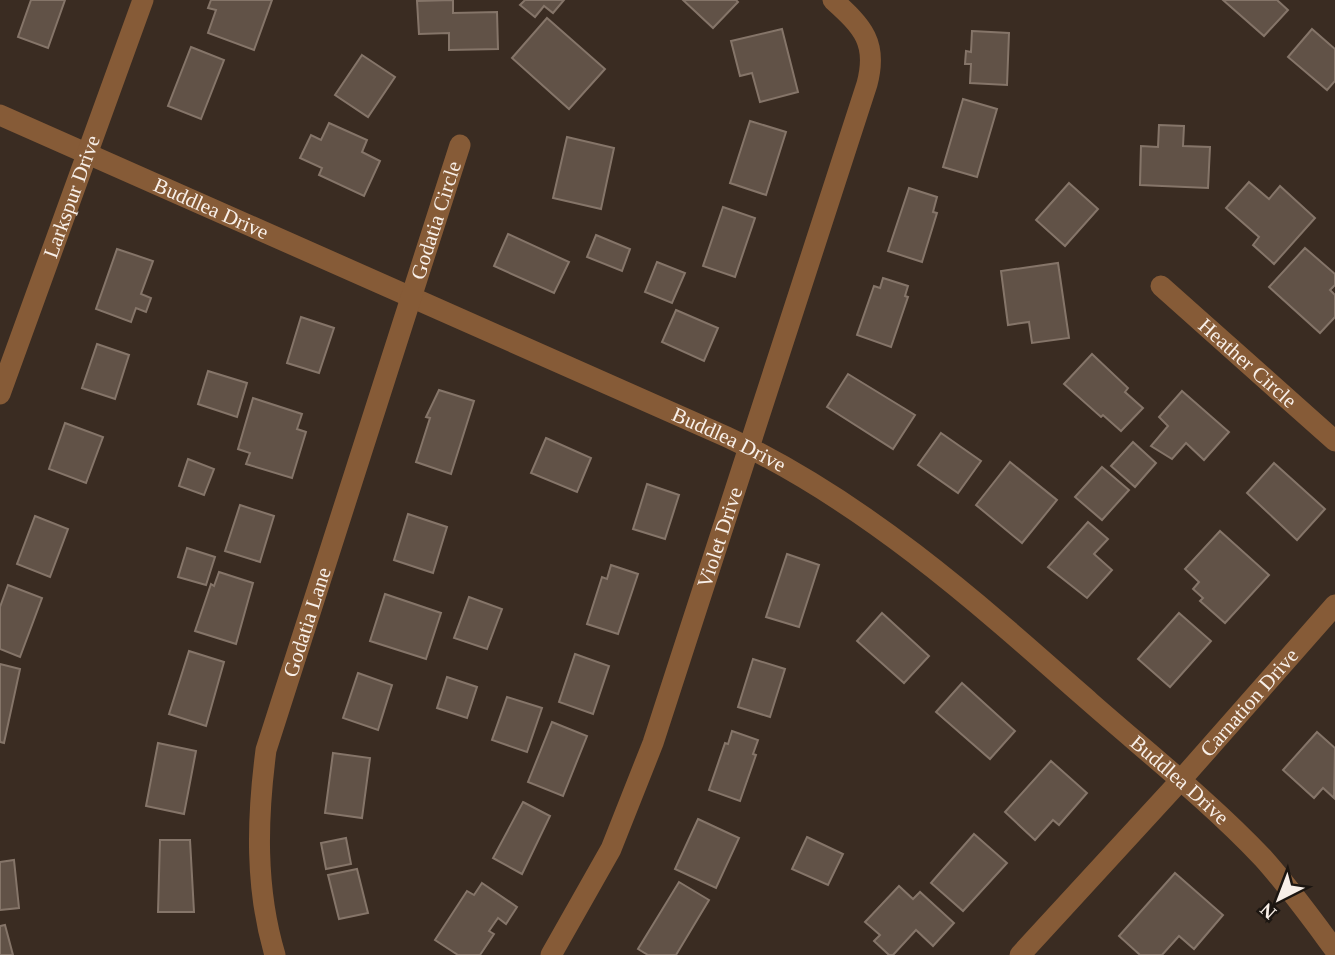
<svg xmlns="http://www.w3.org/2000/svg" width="1335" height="955" font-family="Georgia,serif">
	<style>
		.building { fill: #615247; stroke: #857569; stroke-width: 2 }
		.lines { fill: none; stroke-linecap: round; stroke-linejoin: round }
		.minor { stroke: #865b37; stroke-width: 21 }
		.labels { text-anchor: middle; stroke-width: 5; stroke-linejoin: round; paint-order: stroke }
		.street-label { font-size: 21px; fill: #f8efe8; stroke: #1c1611 }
	</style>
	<rect width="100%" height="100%" fill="#3a2c22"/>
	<g class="building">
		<path d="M31,0h34l-17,48 -30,-11z"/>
		<path d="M211,0h61l-18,50 -46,-17 8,-23 -8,-2z"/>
		<path d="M453,0v13l44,-1 1,37 -49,1v-17l-30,1 -2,-33z"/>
		<path d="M525,0h39l-11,13 -9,-7 -9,11 -15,-12z"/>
		<path d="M683,0h53l2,2 -25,26z"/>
		<path d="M1223,0h54l11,10 -24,26z"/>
		<path d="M547,18l58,51 -36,40 -57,-51z"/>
		<path d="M782,29l16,63 -38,10 -8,-29 -12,3 -9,-35z"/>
		<path d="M1312,29l23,20v32l-8,9 -39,-33z"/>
		<path d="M972,31l37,2 -2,52 -37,-2 1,-19h-6l1,-13 5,1z"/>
		<path d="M191,47l33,13 -23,59 -33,-13z"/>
		<path d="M362,55l33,22 -27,40 -33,-22z"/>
		<path d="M963,99l34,10 -20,68 -34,-10z"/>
		<path d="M750,121l36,11 -20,63 -36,-12z"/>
		<path d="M329,123l38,17 -5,12 18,9 -16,35 -45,-21 3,-7 -22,-10 11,-23 10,5z"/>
		<path d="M1159,125l25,1 -1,20 27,1 -2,41 -68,-3 1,-39 17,1z"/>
		<path d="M567,137l47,11 -13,61 -48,-11z"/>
		<path d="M1249,182l20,17 11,-13 35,32 -41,46 -21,-19 6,-8 -33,-29z"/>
		<path d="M1069,183l29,26 -33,37 -29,-26z"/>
		<path d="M909,188l28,9 -4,15 4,1 -15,49 -34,-11z"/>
		<path d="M723,207l32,11 -20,59 -32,-11z"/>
		<path d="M508,234l61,28 -15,31 -60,-27z"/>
		<path d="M596,235l34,14 -8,22 -35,-14z"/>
		<path d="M1305,248l30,26v11l-5,5 5,5v22l-15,16 -51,-46z"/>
		<path d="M117,249l36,12 -12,33 10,4 -5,14 -10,-4 -5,14 -35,-13z"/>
		<path d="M657,262l28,11 -13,30 -27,-11z"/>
		<path d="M1058,263l11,75 -37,5 -3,-21 -21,3 -7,-54z"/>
		<path d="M883,278l25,8 -3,10 3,1 -17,50 -34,-12 17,-49 6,2z"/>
		<path d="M676,310l42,18 -14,33 -42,-19z"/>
		<path d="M301,317l33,11 -15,45 -32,-10z"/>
		<path d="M97,344l32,11 -14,44 -33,-11z"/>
		<path d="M1092,354l36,34 -3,4 18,16 -22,23 -18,-16 -2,2 -37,-33z"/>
		<path d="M208,371l39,12 -10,34 -39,-13z"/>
		<path d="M848,374l67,41 -22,34 -66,-42z"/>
		<path d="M439,390l35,11 -23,73 -35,-12 14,-44 -4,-1z"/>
		<path d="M1182,391l47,41 -25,28 -18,-17 -14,16 -21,-13 17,-20 -9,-9z"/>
		<path d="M253,398l49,16 -5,15 9,3 -14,46 -46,-14 4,-11 -12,-4z"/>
		<path d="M65,423l38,14 -17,46 -37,-14z"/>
		<path d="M941,433l40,28 -23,32 -40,-28z"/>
		<path d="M546,438l45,20 -14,34 -46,-19z"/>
		<path d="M1133,442l23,21 -21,24 -24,-21z"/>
		<path d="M188,459l26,10 -10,26 -25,-9z"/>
		<path d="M1010,462l47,38 -35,43 -46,-38z"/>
		<path d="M1274,463l51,46 -28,31 -50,-47z"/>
		<path d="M1102,467l27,23 -27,30 -27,-23z"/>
		<path d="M647,484l32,11 -14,44 -32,-10z"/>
		<path d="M240,505l34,11 -14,46 -35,-11z"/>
		<path d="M408,514l39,13 -14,46 -39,-13z"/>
		<path d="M35,516l33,13 -18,48 -33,-13z"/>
		<path d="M1088,522l20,17 -14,15 18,16 -25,28 -39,-31z"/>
		<path d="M1220,531l49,44 -44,48 -25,-22 3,-3 -10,-9 6,-7 -14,-13z"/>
		<path d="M187,548l28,9 -9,28 -28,-8z"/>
		<path d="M787,554l32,11 -20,62 -33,-10z"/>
		<path d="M611,565l27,9 -20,60 -31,-10 15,-47 5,2z"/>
		<path d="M219,572l34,11 -17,61 -41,-13 16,-47 3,2z"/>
		<path d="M8,585l34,13 -22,59 -20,-8v-42z"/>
		<path d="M385,594l56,19 -15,46 -56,-18z"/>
		<path d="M469,597l33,12 -15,40 -33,-11z"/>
		<path d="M882,613l47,43 -25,27 -47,-42z"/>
		<path d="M1179,613l32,28 -41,46 -32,-28z"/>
		<path d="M189,651l35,11 -18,64 -37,-12z"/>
		<path d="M575,654l34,12 -16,48 -34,-12z"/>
		<path d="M753,659l32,10 -15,48 -32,-10z"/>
		<path d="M0,664l20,5 -16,74 -4,-1z"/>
		<path d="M358,673l34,12 -14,45 -35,-12z"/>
		<path d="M447,677l30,10 -10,31 -30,-10z"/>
		<path d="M962,683l53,48 -25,28 -54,-47z"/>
		<path d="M507,697l35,11 -15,44 -35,-12z"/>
		<path d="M552,722l35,14 -24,60 -35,-14z"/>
		<path d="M732,731l26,9 -5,14 3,1 -16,46 -31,-11 16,-47 3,1z"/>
		<path d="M1317,732l18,16 -1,50 -11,-10 -9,10 -31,-28z"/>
		<path d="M158,743l38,8 -12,63 -38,-8z"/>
		<path d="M333,753l37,5 -8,60 -37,-5z"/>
		<path d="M1051,761l36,32 -28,32 -6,-5 -18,20 -30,-28z"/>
		<path d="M523,802l27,14 -28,58 -29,-16z"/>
		<path d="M698,819l41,19 -23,50 -41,-19z"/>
		<path d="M974,834l33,29 -44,48 -32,-28z"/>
		<path d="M807,837l36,17 -15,31 -36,-16z"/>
		<path d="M346,838l5,26 -25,5 -5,-26z"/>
		<path d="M160,840h30l4,72h-36z"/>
		<path d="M14,860l5,48 -19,2v-48z"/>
		<path d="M357,869l11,44 -29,6 -11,-44z"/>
		<path d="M1175,873l48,42 -29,34 -15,-13 -17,19h-22l-21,-19z"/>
		<path d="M679,882l30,18 -33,55h-28l-10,-6z"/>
		<path d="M482,883l35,24 -11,17 -8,-6 -9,13 5,3 -14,21h-22l-23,-15 32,-49 7,4z"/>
		<path d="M899,886l14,13 7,-7 34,31 -21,23 -17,-16 -23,25h-4l-15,-14 6,-6 -15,-13z"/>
		<path d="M5,925l8,30h-13v-29z"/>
	</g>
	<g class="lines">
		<g class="minor">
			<path id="s1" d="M0,115l727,322c137,64 250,165 363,265 58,51 120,100 173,156 26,29 49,61 72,92"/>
			<path id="s2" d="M1161,286l174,155"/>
			<path id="s3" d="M0,394l143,-394"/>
			<path id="s4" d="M275,955c-20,-67 -18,-136 -9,-205l194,-605"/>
			<path id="s5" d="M551,955l60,-106 42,-106 214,-659c11,-41 -4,-57 -34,-84"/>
			<path id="s6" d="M1020,955l160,-174 155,-176"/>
		</g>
	</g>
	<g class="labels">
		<g class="street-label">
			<text dy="7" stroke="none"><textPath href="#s3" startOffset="210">Larkspur Drive</textPath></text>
			<text dy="7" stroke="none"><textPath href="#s1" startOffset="231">Buddlea Drive</textPath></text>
			<text dy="7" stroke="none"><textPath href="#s4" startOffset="763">Godatia Circle</textPath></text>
			<text dy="7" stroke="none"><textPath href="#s2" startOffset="116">Heather Circle</textPath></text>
			<text dy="7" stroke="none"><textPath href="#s1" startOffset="798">Buddlea Drive</textPath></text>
			<text dy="7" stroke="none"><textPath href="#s5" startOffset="452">Violet Drive</textPath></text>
			<text dy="7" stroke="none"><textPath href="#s4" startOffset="341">Godatia Lane</textPath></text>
			<text dy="7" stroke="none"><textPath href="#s6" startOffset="341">Carnation Drive</textPath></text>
			<text dy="7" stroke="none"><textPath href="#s1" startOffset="1365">Buddlea Drive</textPath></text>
		</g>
	</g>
	<g transform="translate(1279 899) rotate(222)" stroke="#1c1611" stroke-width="5" paint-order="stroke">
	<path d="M0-5L12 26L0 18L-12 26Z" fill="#f8efe8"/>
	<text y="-10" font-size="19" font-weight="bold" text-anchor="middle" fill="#f8efe8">N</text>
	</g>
</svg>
